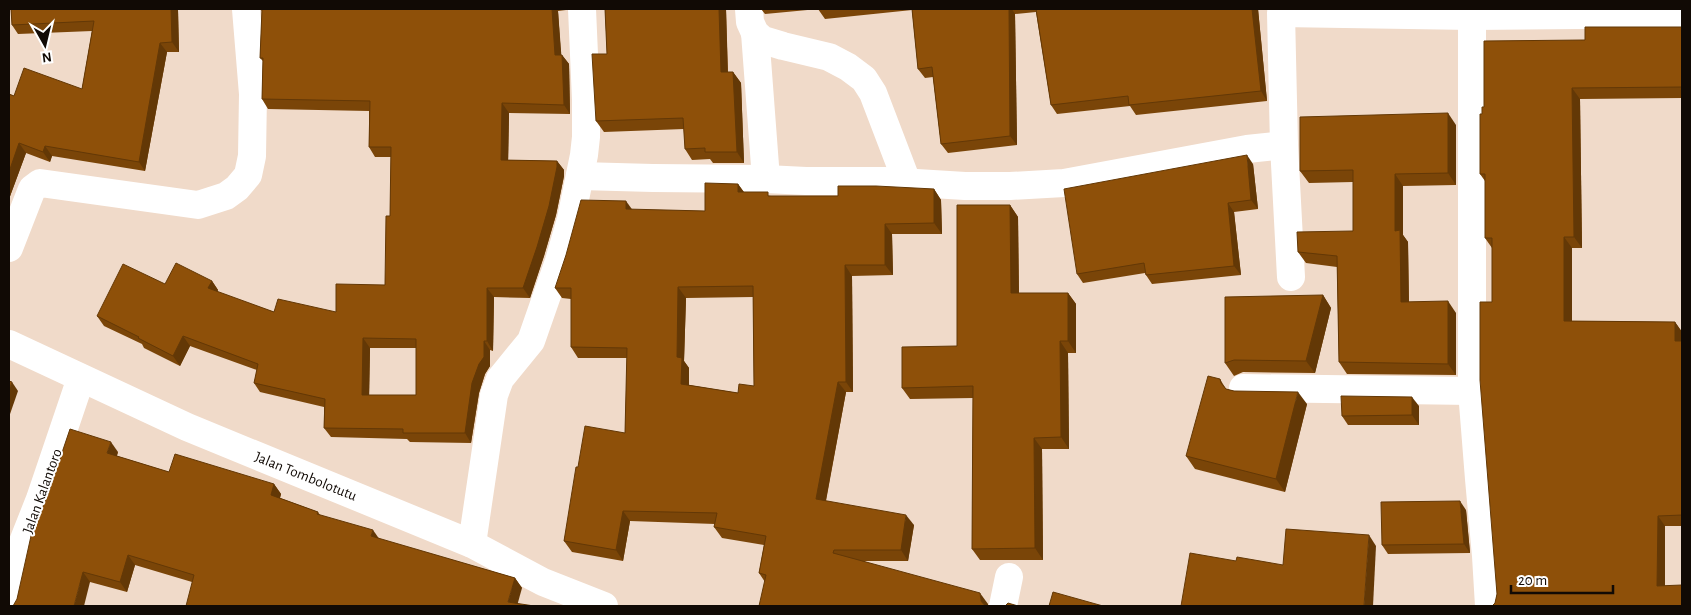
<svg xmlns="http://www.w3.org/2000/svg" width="1691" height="615" font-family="'Alegreya Sans',sans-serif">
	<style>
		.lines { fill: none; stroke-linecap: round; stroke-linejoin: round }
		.minor { stroke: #fff; stroke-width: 28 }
		.wall { fill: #7a4508; fill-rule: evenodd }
		.shaded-wall { fill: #633806 }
		.building { fill: #8e5009; stroke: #633806; fill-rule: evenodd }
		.labels { text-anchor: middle; stroke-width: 4; stroke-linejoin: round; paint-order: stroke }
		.street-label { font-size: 15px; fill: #110a05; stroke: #fff }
	</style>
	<rect width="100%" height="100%" fill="#f0dac9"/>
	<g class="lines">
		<g class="minor">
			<path d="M749,9l1,13 5,11 8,7 20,6 46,11 19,10 16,12 9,14 34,89"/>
			<path d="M1472,16v375l7,88 7,77 3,50"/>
			<path d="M755,33l11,146"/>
			<path d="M1284,145l7,132"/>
			<path d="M580,176l73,2 113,1 40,2h78l81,5h45l54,-3 183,-34 37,-4 -3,-132 191,3 210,-2"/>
			<path d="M9,248l23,-59 8,-6 158,22 28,-9 11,-8 11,-13 4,-19 1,-62 -7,-85"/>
			<path d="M9,344l178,83 285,117 71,38 61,24"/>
			<path d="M1243,388l229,3"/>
			<path d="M472,544l22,-149 6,-16 31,-38 28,-80 12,-42 13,-64 2,-18v-37l-4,-91"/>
			<path d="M9,606l14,-64 17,-43 41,-121"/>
			<path d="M1003,606l6,-29"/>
		</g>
	</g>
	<g class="wall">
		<path d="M11,9h170v1h-3l1,42h-12l-22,119 -93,-15 -2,6 -24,-9 -17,46v-105l5,2 68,-7 10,-58 -74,3 -6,-9z"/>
		<path d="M260,9h307l-1,1 -8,1 3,44h1l7,9 1,50 -61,-1 -1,47 49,1 7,9v6l-8,39 -12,41 -14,42 -36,-1 -1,54 -3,-1v16l-5,8 -6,19 -8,50 -61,-1 -3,-3 -76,-2 -7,-9v-21l-64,-15 -6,-9 3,-13 -67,-24 -10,20 -36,-18 -2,-4 -38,-18 -7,-10 68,-32 47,-3 6,9 -1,2 57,20h62l49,-27 5,-69 1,-59h-16l-6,-10v-36l-101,-2 -6,-10 1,-38 -3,-3 2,-47zM370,348h46v47h-47z"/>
		<path d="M605,9h121l2,63h5l8,11 3,80h-31l-3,-4 -18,1 -7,-11 -1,-20 -80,3 -8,-11 11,-67z"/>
		<path d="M761,9h57l-53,5z"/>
		<path d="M818,9h440l9,92 -131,14 -6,-9 -73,8 -6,-9 -15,-93 -21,2 2,131 -69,8 -7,-9 -8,-67 -8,1 -7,-9 -6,-59 -87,9z"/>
		<path d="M1682,27v71l-102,1 2,149h-10v73l103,1 7,10v194h-17v59l-170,18 2,-9 -5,-346 -7,-10v-57l-5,-7 2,-60 2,-7 101,-67z"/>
		<path d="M1456,125v60l-53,1v49l5,7 1,60 47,11v62l-109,-1 -8,-12 -2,-95 -31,-4 -8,-11 55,-21v-49l-44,1 -9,-12z"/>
		<path d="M1253,164l5,45 -24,3 7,63 -89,9 -6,-9 -1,-2 -62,10 -6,-9z"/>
		<path d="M738,184l6,8 27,4h67l96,-7 7,11 1,34h-50l1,41 -41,1 1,116h-7l-20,109 88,24 -6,36h-45l125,43 -223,-22 -6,-9 5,-28 -42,-7 -8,-11 1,-3 -85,-3 -7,40 -51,-9 -8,-11 14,-74 47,-34 2,-75h-49l-7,-11v-48l-9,-1 -7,-10 77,-78 73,1zM753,297l1,89 -16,7 -49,-8v-17l-5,-7 2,-63z"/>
		<path d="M1010,205l8,12 1,76h49l8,11v49h-8l1,96h-27l1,111h-63l-8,-11 1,-151 -63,1 -8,-11 55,-42z"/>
		<path d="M1323,295l8,13 -16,65 -72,-1 -9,4 -9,-13z"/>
		<path d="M1220,379l6,10 8,2 73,13 -22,88 -90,-23 -9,-13z"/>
		<path d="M1419,406v19h-71l-6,-9z"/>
		<path d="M118,452l-1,4 52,16 105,12 7,10 -1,4 38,14 2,3 59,24 136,39 7,10 -330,-6 -57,-17 -8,27 -37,-10 -73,17 31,-105z"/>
		<path d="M1466,510l4,43 -82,1 -6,-9z"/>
	</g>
	<g class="shaded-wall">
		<path d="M171,9h6l1,1 1,42 -7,-10z"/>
		<path d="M552,9h4l2,2 4,53 -7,-9z"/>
		<path d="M719,9h7l2,74 -7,-11z"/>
		<path d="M1009,9h3l3,5 2,131 -7,-9z"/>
		<path d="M1252,9h6l9,92 -6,-10z"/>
		<path d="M160,43l7,9 -22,119 -6,-9z"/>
		<path d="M562,55l7,9 1,50 -6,-9z"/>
		<path d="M733,72l8,11 3,80 -7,-11z"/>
		<path d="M1572,88l8,11 2,149 -8,-11z"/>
		<path d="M502,103l7,10 -1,57 -7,-10z"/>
		<path d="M1448,113l8,12v60l-8,-12z"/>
		<path d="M19,143l7,10 -17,46v-27z"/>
		<path d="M45,146l7,10 -2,6 -7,-10z"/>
		<path d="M1247,155l6,9 5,45 -7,-9z"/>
		<path d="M557,161l7,9v6l-8,39 -12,41 -14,42 -7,-10z"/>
		<path d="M1395,174l8,12v49l5,7 1,71 -8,-11 -6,-71z"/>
		<path d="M738,184l7,10 -7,-2z"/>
		<path d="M934,189l7,11 1,34 -8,-11z"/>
		<path d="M626,201l8,11 -8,-3z"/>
		<path d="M1228,203l6,9 7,63 -7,-9z"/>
		<path d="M1010,205l8,12 1,88 -8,-12z"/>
		<path d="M885,224l7,10 1,41 -8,-10z"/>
		<path d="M1564,237l8,11v84l-8,-11z"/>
		<path d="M845,265l7,11 1,116 -7,-10z"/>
		<path d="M212,281l6,9 -4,8 -6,-10z"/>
		<path d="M678,287l8,11 -2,63 5,7v27l-8,-11 -4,-27z"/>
		<path d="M487,288l7,9 -1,54 -6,-10z"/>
		<path d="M1068,293l8,11v49l-8,-12z"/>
		<path d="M1323,295l8,13 -16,65 -9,-12z"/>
		<path d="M1448,301l8,12v62l-8,-11z"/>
		<path d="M1675,322l7,10v19l-7,-10z"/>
		<path d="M183,336l7,10 -10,20 -7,-10z"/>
		<path d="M363,338l7,10 -1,56 -7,-9z"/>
		<path d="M484,341l6,9v16l-5,8 -6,19 -8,50 -6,-10 7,-50z"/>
		<path d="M1060,341l8,12 1,96 -8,-12z"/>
		<path d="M12,382l6,9 -9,26v-27z"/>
		<path d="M838,382l8,10 -22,118 -8,-11z"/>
		<path d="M1298,392l9,12 -22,88 -9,-13z"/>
		<path d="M1412,397l7,9v19l-7,-10z"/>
		<path d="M1034,438l8,11 1,111 -8,-12z"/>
		<path d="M111,442l7,10 -4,11 -7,-10z"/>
		<path d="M274,484l7,10 -3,11 -7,-10z"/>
		<path d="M1460,501l6,9 4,43 -6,-9z"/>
		<path d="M623,511l7,10 -7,40 -7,-11z"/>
		<path d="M906,515l8,10 -6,36 -7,-11z"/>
		<path d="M1658,516l7,10v70l-8,-10z"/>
		<path d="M373,530l7,10 -9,-4z"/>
		<path d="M1369,535l7,11 -3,60h-9z"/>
		<path d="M128,555l7,10 -8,27 -7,-10z"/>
		<path d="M83,572l7,10 -6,24h-10z"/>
		<path d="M515,578l7,10 -5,18 -9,-4z"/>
		<path d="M980,593l8,11v2h-3l-4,-5z"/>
	</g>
	<g class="building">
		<path d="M11,9h160l1,33 -12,1 -21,119 -94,-16 -2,6 -24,-9 -10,29v-78l5,2 10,-28 58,21 12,-68 -82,4z"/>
		<path d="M262,9h290l3,46h7l2,50 -62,-2 -1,57 56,1v6l-8,39 -12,41 -14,41h-36v53h-3v16l-5,7 -7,19 -7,50h-62v-4l-79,-1 1,-29 -71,-16 4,-19 -75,-28 -10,20 -35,-18 1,-1 -42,-21 26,-52 42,20 11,-21 36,18 -4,7 66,24 4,-13 58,13v-28l49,1 1,-69h4l1,-69h-22l1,-46 -108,-2 1,-41h-3zM363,338l53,1v56h-54z"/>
		<path d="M605,9h114l2,63h12l4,80h-32v-4l-20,1 -2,-31 -87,3 -4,-67h15z"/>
		<path d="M912,9h97l1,127 -69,8 -9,-77 -14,2z"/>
		<path d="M1036,9h216l9,82 -132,14 -1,-9 -77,9z"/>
		<path d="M1585,27h97v60l-110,1 2,149h-10v84l111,1v19h7v174l-24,1 -1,70 25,-1v21h-190l3,-3 2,-9 -17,-214v-78h12v-64h-7v-64h-5v-60h2v-7h2v-66l101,-1z"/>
		<path d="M1448,113v60l-53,1v57l5,-1 1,72 47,-1v63l-109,-2 -2,-106 -39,-4 -1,-20 56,-1v-61l-53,1v-54z"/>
		<path d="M1247,155l4,45 -23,3 6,63 -88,9 -2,-12 -67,11 -13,-85z"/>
		<path d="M705,183l33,1v8h30v4h70v-10h38l58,3v34l-49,1v41h-40l1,117h-8l-22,117 90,16 -5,35h-67l-1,3 147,40 1,8 4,5h-226l7,-31 -7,-2 7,-37 -52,-9 3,-14 -94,-2 -7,39 -52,-9 12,-74h2l7,-41 40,7 2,-85 -56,-1v-59h-16l11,-33 15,-55 45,1v8l79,2zM753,286l1,100 -15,-2 -1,9 -57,-9 1,-26 -5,-1 1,-70z"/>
		<path d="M957,205h53l1,88h57v48h-8l1,96 -27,1 1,110 -63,1 1,-163 -71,2v-41l55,-1z"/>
		<path d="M1323,295l-17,66 -72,-1 -9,3v-66z"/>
		<path d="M1208,376l12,3 1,4 5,6 8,2 64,1 -22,87 -90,-23z"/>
		<path d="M9,381l3,1 -3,8z"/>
		<path d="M1341,396l71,1v18l-70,1z"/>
		<path d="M70,429l41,13 -4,11 62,19 6,-18 99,30 -3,11 47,17 -1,2 56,16 -2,6 144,42 -7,24 26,4h-348l8,-31 -66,-20 -8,27 -37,-10 -9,34h-61l4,-7 14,-63 17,-42z"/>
		<path d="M1460,501l4,43 -82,1 -1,-43z"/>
		<path d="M1286,529l83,6 -5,71h-183l9,-53 46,8 1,-4 46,8z"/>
		<path d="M1053,592l50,14h-54z"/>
		<path d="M1008,603l10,3h-13z"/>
	</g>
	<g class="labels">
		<g class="street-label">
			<text transform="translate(306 476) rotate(22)" y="5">Jalan Tombolotutu</text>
			<text transform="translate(42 491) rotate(-70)" y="5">Jalan Kalantoro</text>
		</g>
	</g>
	<rect width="1691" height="615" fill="none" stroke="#110a05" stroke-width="20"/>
	<g transform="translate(45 45) rotate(172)" stroke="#ffffff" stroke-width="4" paint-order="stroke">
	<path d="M0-4L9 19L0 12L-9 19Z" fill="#110a05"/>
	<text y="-8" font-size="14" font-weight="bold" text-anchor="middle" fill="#110a05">N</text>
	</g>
	<path d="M1511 585v8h102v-8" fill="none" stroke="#110a05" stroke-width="2.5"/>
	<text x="1518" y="585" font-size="15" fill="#110a05" stroke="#ffffff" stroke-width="4" paint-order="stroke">20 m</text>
</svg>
